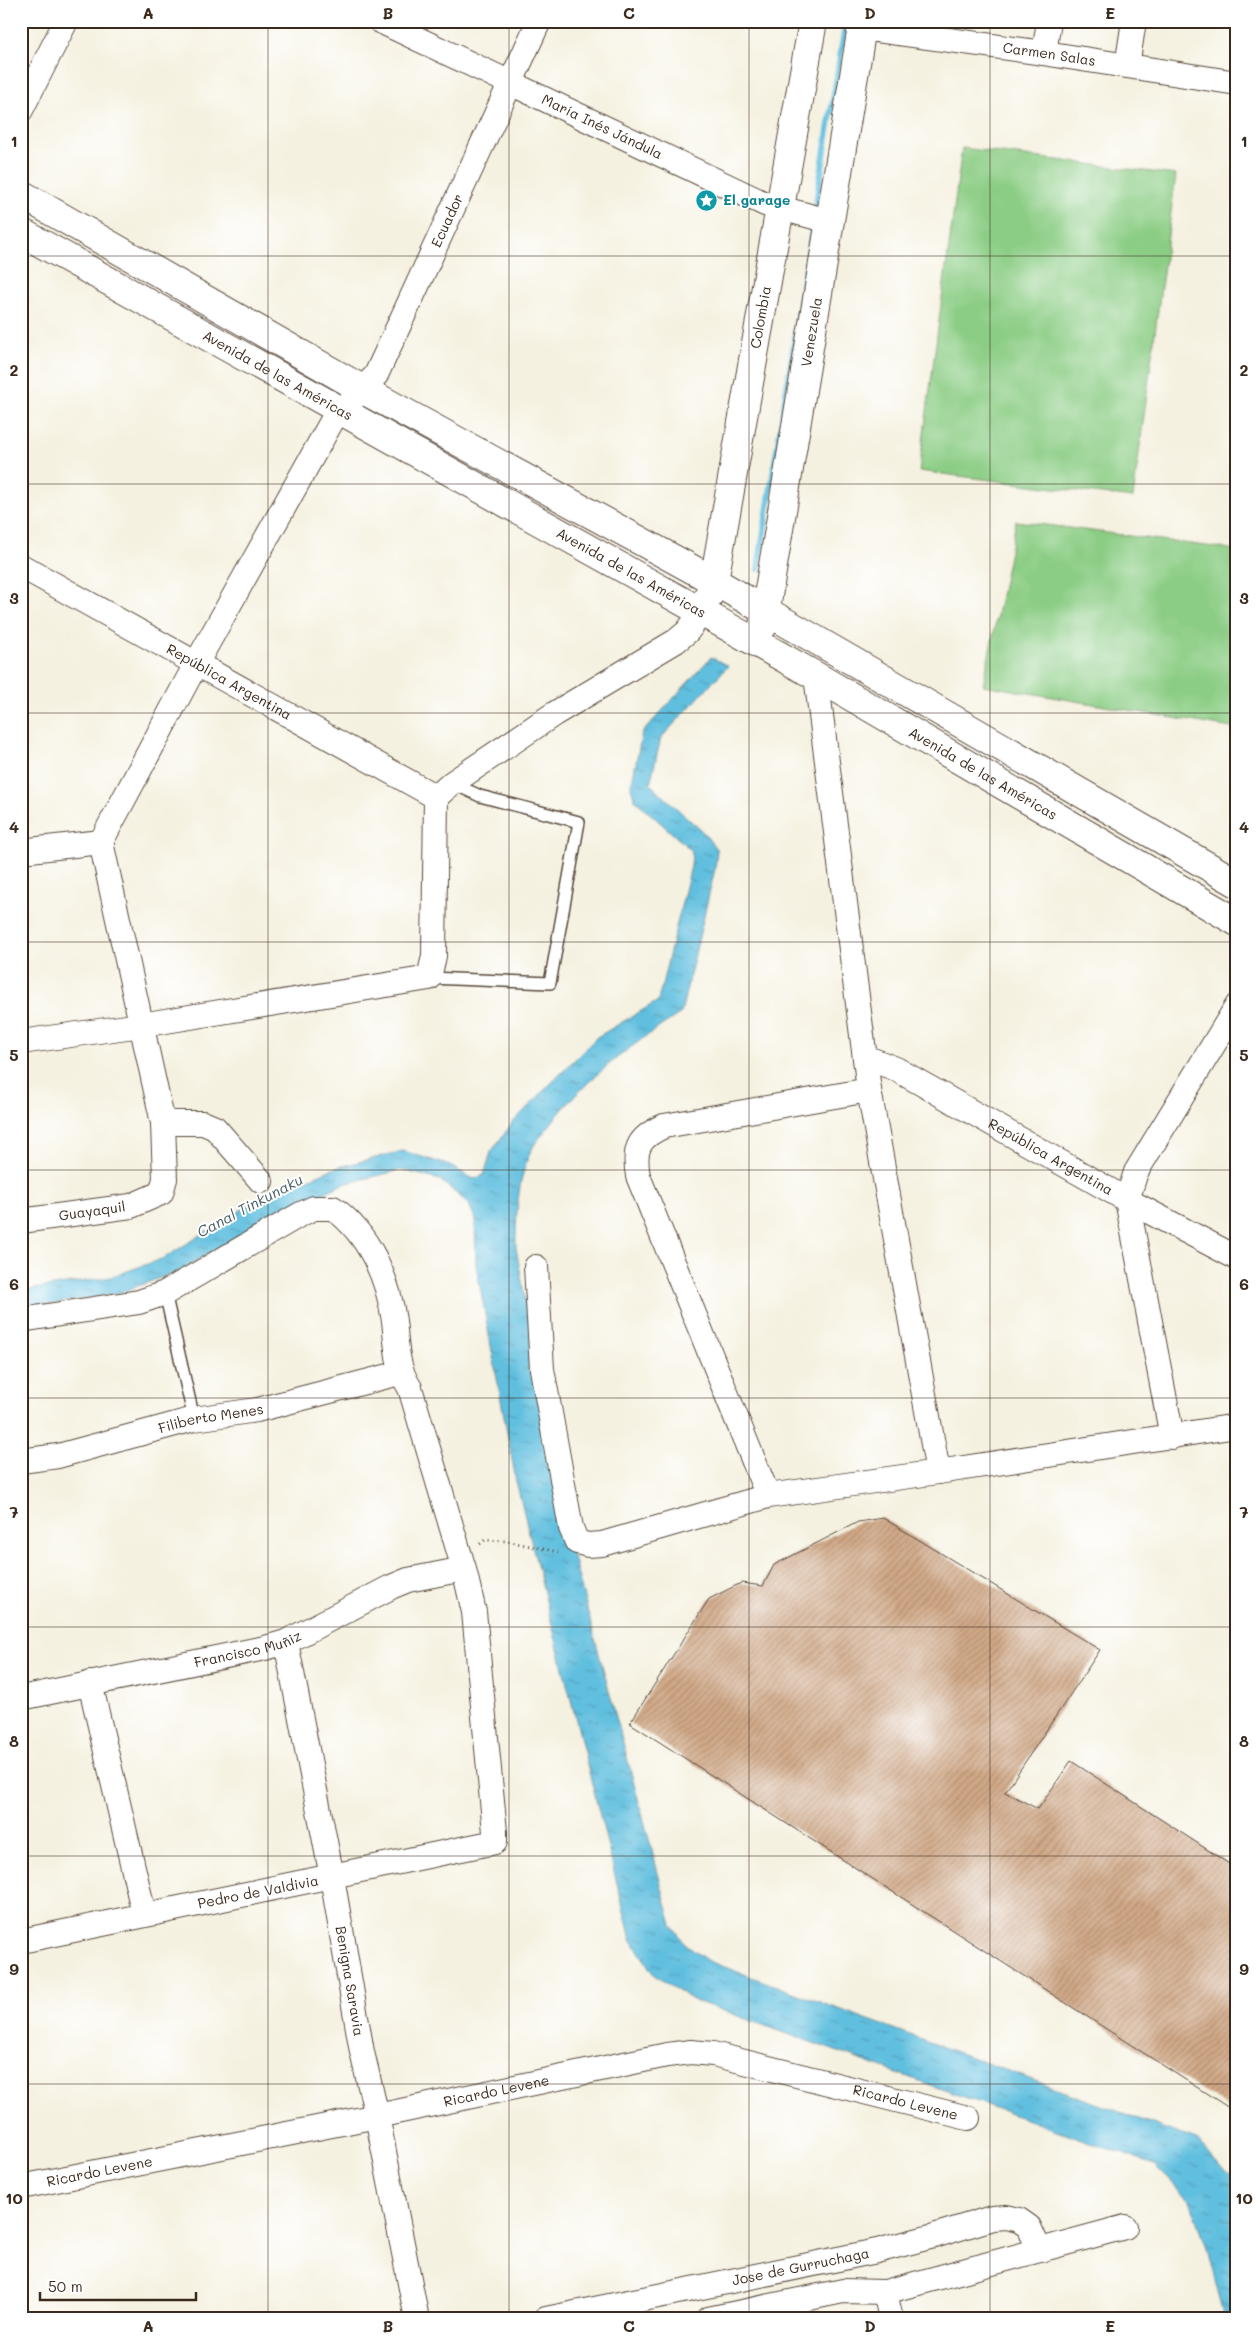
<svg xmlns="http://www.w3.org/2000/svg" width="1258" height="2340" font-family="Mali,sans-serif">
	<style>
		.pitch { fill: #8ccd85; stroke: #647c52 }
		.water { fill: url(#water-ripples); stroke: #4e747e }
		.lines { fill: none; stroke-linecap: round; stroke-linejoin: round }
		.stream { stroke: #61bfdf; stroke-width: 6 }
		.building { fill: url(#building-hatch) }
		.service-casing { stroke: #57483b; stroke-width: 14 }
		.minor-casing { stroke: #57483b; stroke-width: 26 }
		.secondary-casing { stroke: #57483b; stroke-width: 30 }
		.path { stroke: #57483b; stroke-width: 3; stroke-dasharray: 1 4; stroke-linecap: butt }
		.service { stroke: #fff; stroke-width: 11 }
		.minor { stroke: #fff; stroke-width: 24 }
		.secondary { stroke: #fff; stroke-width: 28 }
		.grid { fill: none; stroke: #3b2a1e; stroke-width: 1; stroke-opacity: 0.55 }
		.labels { text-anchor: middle; stroke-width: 4; stroke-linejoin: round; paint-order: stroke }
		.street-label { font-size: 14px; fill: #3b2a1e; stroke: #fff }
		.culture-label { font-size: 14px; font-weight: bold; fill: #0d838f; stroke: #fff; text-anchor: start }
		.water-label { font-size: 15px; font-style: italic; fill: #485e62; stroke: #fff }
		.neatline { fill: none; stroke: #3b2a1e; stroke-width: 2 }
		.grid-label { font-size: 16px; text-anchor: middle; font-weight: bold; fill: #3b2a1e }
	</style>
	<defs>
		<pattern id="water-ripples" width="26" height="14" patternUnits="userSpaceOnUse" patternTransform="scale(1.25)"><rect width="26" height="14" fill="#61bfdf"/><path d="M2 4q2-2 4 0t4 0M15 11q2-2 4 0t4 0" fill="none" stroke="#519bb4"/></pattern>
		<pattern id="building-hatch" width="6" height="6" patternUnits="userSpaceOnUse" patternTransform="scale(1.25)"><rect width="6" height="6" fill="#d1a987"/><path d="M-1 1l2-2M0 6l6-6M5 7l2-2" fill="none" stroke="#ab8a6e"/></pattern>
	</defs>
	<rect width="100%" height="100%" fill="#fff"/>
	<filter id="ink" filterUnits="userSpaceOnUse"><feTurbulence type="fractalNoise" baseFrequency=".02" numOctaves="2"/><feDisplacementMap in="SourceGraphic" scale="10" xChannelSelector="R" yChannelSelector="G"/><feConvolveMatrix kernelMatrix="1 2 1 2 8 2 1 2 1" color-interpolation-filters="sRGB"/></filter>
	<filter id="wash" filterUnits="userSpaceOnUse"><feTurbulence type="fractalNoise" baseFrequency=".0096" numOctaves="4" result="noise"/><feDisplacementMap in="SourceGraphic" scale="20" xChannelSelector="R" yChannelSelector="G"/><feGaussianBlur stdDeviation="1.12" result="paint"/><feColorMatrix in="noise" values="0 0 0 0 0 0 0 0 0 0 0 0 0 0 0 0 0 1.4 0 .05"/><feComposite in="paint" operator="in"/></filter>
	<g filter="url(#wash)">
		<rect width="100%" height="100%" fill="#f5f1e0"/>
		<g class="pitch">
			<path d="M962,148l214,27 -43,323 -214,-27z"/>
			<path d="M1016,521l221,29v179l-254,-44z"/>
		</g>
		<path class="water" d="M711,657l17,9 -67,72 -11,46 53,48 14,18 -2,19 -34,144c-50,32 -95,65 -132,113 -6,8 -14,16 -18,25 -14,31 -15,63 -15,97l53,294 103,383 14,20 22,16 491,180 35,41 3,7v130h-12l-19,-75 -16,-44 -36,-35 -461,-165 -39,-25 -23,-36 -115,-458 -40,-216 -1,-46 -6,-15 -29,-24 -39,-10 -58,14 -86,41 -80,47 -61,22 -95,15v-18l90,-14 53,-19 80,-50 47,-22 44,-18 68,-17 45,14 26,14 10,-4 7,-23 22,-30 84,-85 61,-36 33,-135 1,-15 -57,-51 -4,-13 11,-54z"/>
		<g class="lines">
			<g class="stream">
				<path d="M815,210l31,-189"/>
				<path d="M758,569l55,-345"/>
			</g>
		</g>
		<g id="blocks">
			<path class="building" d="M883,1518l217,132 -95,142 33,17 33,-48 166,108v244l-607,-390 79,-124 32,-16 22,3 11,-21 84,-43z"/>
		</g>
	</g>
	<g filter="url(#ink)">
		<use href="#blocks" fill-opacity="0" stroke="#57483b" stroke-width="1"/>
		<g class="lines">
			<defs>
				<g id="service">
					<path d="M429,978l121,5 29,-161 -99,-26 -28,-13"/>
					<path d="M165,1293l29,126"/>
				</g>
				<g id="minor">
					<path id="s1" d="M380,21l385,183 64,17"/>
					<path id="s2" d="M862,28l182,25 193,30"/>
					<path d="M1044,53l5,-32"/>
					<path d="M1127,66l7,-45"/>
					<path d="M21,110l45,-89"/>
					<path id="s3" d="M21,566l415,231"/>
					<path d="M816,676l53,414 69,382"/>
					<path id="s4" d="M101,842l95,-178 136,-243 44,-46 163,-354"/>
					<path d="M21,851l80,-9 62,281 2,56 -4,14 -30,13 -110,15"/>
					<path d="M21,1042l120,-17 288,-47 5,-22 2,-159 16,-14 102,-69 122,-73 11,-9 15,-20"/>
					<path id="s5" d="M865,1057l31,12 231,131 110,58"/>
					<path d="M163,1123h40l12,5 46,53"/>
					<path d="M536,1267l6,102 29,159 6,14 11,3 14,-1 166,-48 170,-24 299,-46"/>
					<path d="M21,1320l118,-18 26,-9 136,-79 13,-6h19c36,26 55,70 61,113 3,24 2,46 16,67l54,181 10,43 21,220v10l-474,99"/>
					<path d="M1172,1437l-45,-237 9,-28 101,-166"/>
					<path id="s6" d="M21,1461l37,-5 136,-37 63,-9 143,-37"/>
					<path d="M768,1496l-130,-320c-5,-28 1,-39 26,-50l205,-36"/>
					<path id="s7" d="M286,1642l46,235 30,175 15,64 40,203"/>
					<path d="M90,1683l54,231"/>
					<path id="s8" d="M21,1698l244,-50 21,-6 105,-55 17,-7 56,-11"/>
					<path id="s9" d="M21,2187l356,-71 290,-61 24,-3 22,2 255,64"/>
					<path d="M885,2292l6,27"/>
					<path id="s10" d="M546,2319l331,-68 57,-15 58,-18 14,-1 13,3 10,7 10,22"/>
					<path d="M708,2319l135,-28 42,1 240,-65"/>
				</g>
				<g id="secondary">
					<path d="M21,194l341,195 352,192 523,302"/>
					<path id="s11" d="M21,232l795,444 421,246"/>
					<path id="s12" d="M708,597l6,-16 99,-560"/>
					<path id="s13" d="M763,626l100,-605"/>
				</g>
			</defs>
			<use href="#service" class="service-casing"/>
			<use href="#minor" class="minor-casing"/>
			<use href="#secondary" class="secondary-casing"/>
			<path class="path" d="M480,1544l5,-4 22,1 51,11"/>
			<use href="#service" class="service"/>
			<use href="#minor" class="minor"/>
			<use href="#secondary" class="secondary"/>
		</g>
	</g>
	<path class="grid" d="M268,21v2298M509,21v2298M749,21v2298M990,21v2298M21,256h1216M21,484h1216M21,713h1216M21,942h1216M21,1170h1216M21,1398h1216M21,1627h1216M21,1856h1216M21,2084h1216"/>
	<defs>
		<symbol id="sight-disc" viewBox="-11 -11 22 22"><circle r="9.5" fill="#0f9aa8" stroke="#fff"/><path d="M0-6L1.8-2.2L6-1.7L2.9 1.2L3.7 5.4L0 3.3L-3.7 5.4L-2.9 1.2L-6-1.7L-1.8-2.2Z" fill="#fff"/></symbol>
	</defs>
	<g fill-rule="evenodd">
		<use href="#sight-disc" x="694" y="188" width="25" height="25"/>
	</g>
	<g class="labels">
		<g class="street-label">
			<text dy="5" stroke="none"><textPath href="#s2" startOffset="189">Carmen Salas</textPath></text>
			<text dy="5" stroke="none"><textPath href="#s1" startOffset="246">María Inés Jándula</textPath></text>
			<text dy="5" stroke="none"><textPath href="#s4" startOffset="714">Ecuador</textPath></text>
			<text dy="5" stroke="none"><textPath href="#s12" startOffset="285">Colombia</textPath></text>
			<text dy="5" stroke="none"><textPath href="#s13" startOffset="298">Venezuela</textPath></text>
			<text dy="5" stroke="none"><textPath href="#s11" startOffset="294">Avenida de las Américas</textPath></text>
			<text dy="5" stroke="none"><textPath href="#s11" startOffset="699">Avenida de las Américas</textPath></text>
			<text dy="5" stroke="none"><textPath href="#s3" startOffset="238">República Argentina</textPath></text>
			<text dy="5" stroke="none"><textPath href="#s11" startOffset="1104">Avenida de las Américas</textPath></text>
			<text dy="5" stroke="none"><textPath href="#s5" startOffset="211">República Argentina</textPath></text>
			<text transform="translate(92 1211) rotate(-8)" y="5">Guayaquil</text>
			<text dy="5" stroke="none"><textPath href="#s6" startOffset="195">Filiberto Menes</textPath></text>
			<text dy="5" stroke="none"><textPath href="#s8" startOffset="232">Francisco Muñiz</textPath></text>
			<text transform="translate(258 1892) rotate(-11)" y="5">Pedro de Valdivia</text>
			<text dy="5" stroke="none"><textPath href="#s7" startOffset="345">Benigna Saravia</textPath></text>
			<text dy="5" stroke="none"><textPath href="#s9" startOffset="485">Ricardo Levene</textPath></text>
			<text dy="5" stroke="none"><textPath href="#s9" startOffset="904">Ricardo Levene</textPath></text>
			<text dy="5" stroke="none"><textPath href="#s9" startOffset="80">Ricardo Levene</textPath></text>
			<text dy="5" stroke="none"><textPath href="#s10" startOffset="260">Jose de Gurruchaga</textPath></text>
		</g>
		<g class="culture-label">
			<text x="723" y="205">El garage</text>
		</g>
		<g class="water-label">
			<text transform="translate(250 1206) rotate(-28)" y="5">Canal Tinkunaku</text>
		</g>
	</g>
	<rect width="1258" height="2340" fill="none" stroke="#fff" stroke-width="55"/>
	<path d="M40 2292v8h156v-8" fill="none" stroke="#3b2a1e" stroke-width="2.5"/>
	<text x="48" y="2292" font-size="15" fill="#3b2a1e" stroke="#ffffff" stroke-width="4" paint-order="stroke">50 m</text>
	<rect x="28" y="28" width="1202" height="2284" class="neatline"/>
	<g class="grid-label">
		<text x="148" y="19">A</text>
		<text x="388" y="19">B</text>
		<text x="629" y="19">C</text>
		<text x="870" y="19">D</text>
		<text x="1110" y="19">E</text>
		<text x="14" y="147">1</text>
		<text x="1244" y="147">1</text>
		<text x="14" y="376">2</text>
		<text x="1244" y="376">2</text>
		<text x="14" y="604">3</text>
		<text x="1244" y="604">3</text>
		<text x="14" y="833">4</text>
		<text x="1244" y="833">4</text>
		<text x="14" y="1061">5</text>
		<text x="1244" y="1061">5</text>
		<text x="14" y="1290">6</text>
		<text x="1244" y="1290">6</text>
		<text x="14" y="1518">7</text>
		<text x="1244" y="1518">7</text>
		<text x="14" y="1747">8</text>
		<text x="1244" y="1747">8</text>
		<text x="14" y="1975">9</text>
		<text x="1244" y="1975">9</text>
		<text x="14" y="2204">10</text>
		<text x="1244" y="2204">10</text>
		<text x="148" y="2332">A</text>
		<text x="388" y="2332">B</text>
		<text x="629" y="2332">C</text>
		<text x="870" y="2332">D</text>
		<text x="1110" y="2332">E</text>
	</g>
</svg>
